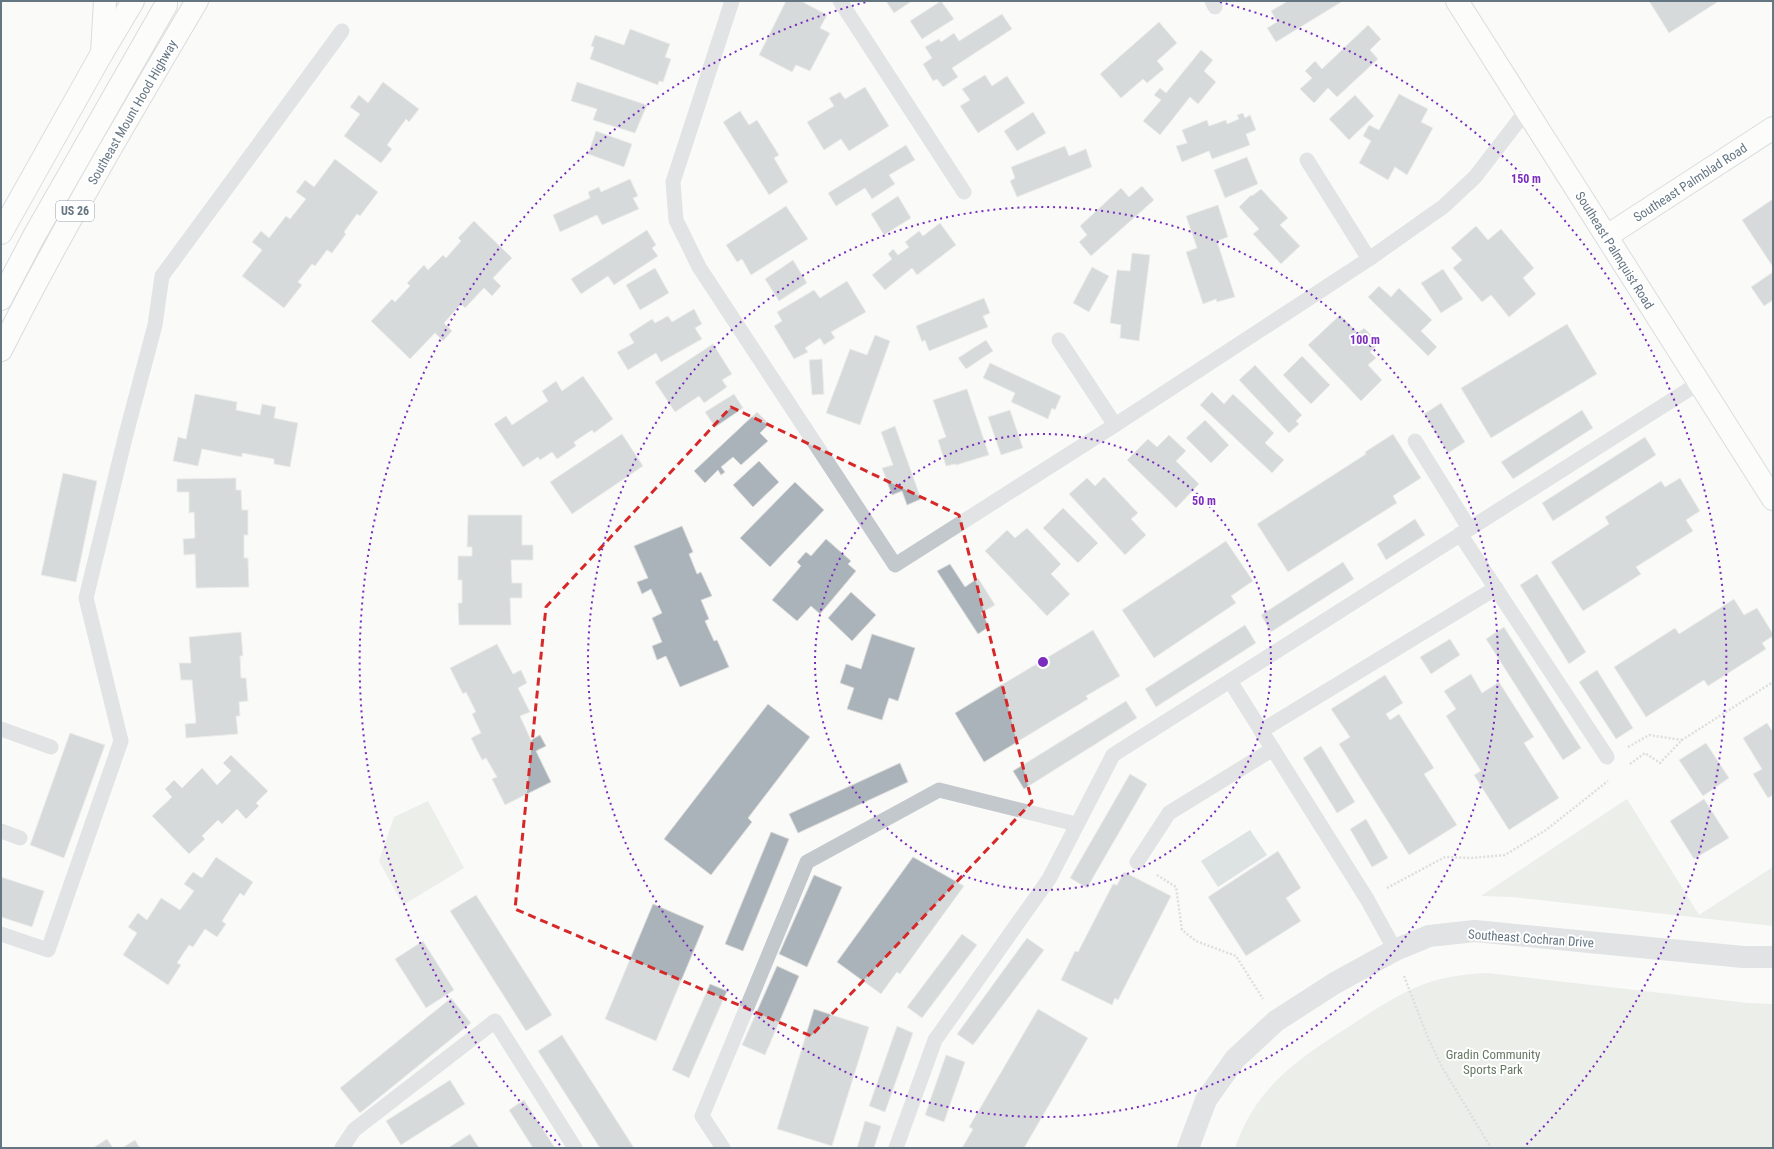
<svg xmlns="http://www.w3.org/2000/svg" width="1774" height="1149" font-family="'Roboto Condensed',sans-serif">
	<style>
		.green { fill: #dadfd7 }
		.water { fill: #bbc7cb }
		.building { fill: #aab3b9; stroke: #dcdcda }
		.lines { fill: none; stroke-linecap: round; stroke-linejoin: round }
		.secondary-casing { stroke: #b3babf; stroke-width: 24 }
		.highway-casing { stroke: #b4b9bd; stroke-width: 24 }
		.path { stroke: #bbbfc2; stroke-width: 2.5; stroke-dasharray: 2 2; stroke-linecap: butt }
		.lane { stroke: #c3c8cc; stroke-width: 15 }
		.street { stroke: #c3c8cc; stroke-width: 22 }
		.secondary { stroke: #fff; stroke-width: 22 }
		.highway { stroke: #fff; stroke-width: 22 }
		.marked { fill: none; stroke: #d62828; stroke-width: 3; stroke-dasharray: 8 5; stroke-linejoin: round }
		.ring { fill: none; stroke: #7b2cbf; stroke-width: 2; stroke-dasharray: 2 4 }
		.labels { text-anchor: middle; stroke-width: 4; stroke-linejoin: round; paint-order: stroke }
		.shield { fill: #fff; stroke: #939fa8; stroke-width: 1 }
		.shield-label { font-size: 12px; font-weight: bold; fill: #657683 }
		.street-label { font-size: 13px; fill: #657683; stroke: #fff }
		.park-label { font-size: 13px; fill: #687a64; stroke: #fff }
		.centre { fill: #7b2cbf; stroke: #fff; stroke-width: 2 }
		.ring-label { font-size: 12px; text-anchor: middle; font-weight: bold; fill: #7b2cbf; stroke: #fff; stroke-width: 4; stroke-linejoin: round; paint-order: stroke }
	</style>
	<rect width="100%" height="100%" fill="#fafaf8"/>
	<g class="green">
		<path d="M1627,799l72,116 74,-48v59l-260,-29 -32,-1z"/>
		<path d="M428,801l36,67 -61,37 -24,-44 15,-44z"/>
		<path d="M1487,973l261,30 25,1v144h-538c22,-64 64,-89 118,-124 25,-16 49,-33 77,-42 19,-6 38,-8 57,-9z"/>
	</g>
	<path class="water" d="M1250,830l17,25 -49,32 -17,-26z"/>
	<g class="building">
		<path d="M786,1h15l26,14 -7,13 10,5 -20,38 -14,-6 -4,7 -33,-17z"/>
		<path d="M886,1h26l-18,12z"/>
		<path d="M941,1l13,18 -32,20 -12,-18z"/>
		<path d="M1288,1h55l-67,41 -9,-14 10,-6 -6,-11z"/>
		<path d="M1649,1h70l-50,32z"/>
		<path d="M1002,14l10,15 -60,39 6,9 -15,10 -6,-8 -4,2 -10,-17 9,-6 -7,-11 14,-8 2,3 13,-9 5,8z"/>
		<path d="M1159,22l18,21 -20,18 7,8 -17,14 -4,-4 -22,19 -21,-24z"/>
		<path d="M1368,25l13,14 -11,11 8,9 -41,38 -9,-9 -14,15 -14,-14 12,-11 -7,-7 10,-10 7,8z"/>
		<path d="M630,29l40,15 -5,13 6,2 -8,23 -4,-1 -1,4 -68,-26 4,-12 -3,-1 4,-11 29,10z"/>
		<path d="M1201,50l12,10 -9,11 12,11 -18,22 -8,-7 -30,38 -17,-14 18,-21 -7,-5 6,-7 6,5z"/>
		<path d="M985,75l7,11 15,-10 18,27 -47,30 -18,-27 10,-6 -8,-11z"/>
		<path d="M383,82l36,27 -10,13 -3,-3 -19,26 5,4 -11,14 -37,-27 16,-22 -10,-7 9,-12 9,8z"/>
		<path d="M577,82l70,23 -12,28 -42,-13 4,-11 -26,-8z"/>
		<path d="M865,87l24,39 -40,25 -8,-12 -17,11 -17,-28 27,-16 -5,-8 11,-6 5,7z"/>
		<path d="M1399,94l29,15 -7,13 12,6 -26,47 -12,-8 -7,13 -29,-17 12,-22 -8,-5 6,-11 10,5z"/>
		<path d="M1355,95l19,21 -25,24 -20,-21z"/>
		<path d="M740,111l9,14 8,-5 22,35 -5,3 14,24 -19,13 -46,-73z"/>
		<path d="M1033,112l13,21 -29,18 -13,-20z"/>
		<path d="M1243,113l2,5 5,-3 6,15 -10,4 4,11 -38,14 -3,-8 -27,11 -6,-16 11,-3 -5,-13 25,-10 2,6 17,-6 1,4 12,-5 -2,-4z"/>
		<path d="M596,131l36,13 -8,23 -36,-13z"/>
		<path d="M906,145l9,15 -26,15 6,9 -23,15 -7,-11 -29,18 -8,-13z"/>
		<path d="M1065,146l4,10 17,-7 6,18 -75,30 -7,-16 5,-3 -4,-11z"/>
		<path d="M1247,157l11,27 -33,14 -11,-28z"/>
		<path d="M335,159l43,33 -18,24 -3,-2 -13,18 2,2 -14,19 -5,-3 -12,16 -3,-2 -14,18 4,3 -18,23 -42,-32 20,-26 -10,-8 9,-11 8,7 17,-22 4,3 16,-20 -10,-7 9,-12 9,7z"/>
		<path d="M630,179l8,17 -5,2 6,11 -37,16 -5,-10 -37,17 -7,-17 37,-17 -2,-6 11,-5 2,5z"/>
		<path d="M1142,186l12,14 -63,56 -12,-14 8,-7 -7,-9 41,-38 8,9z"/>
		<path d="M1261,189l27,29 -8,7 20,21 -19,18 -28,-30 6,-5 -20,-22 12,-12 1,1z"/>
		<path d="M898,196l13,22 -27,17 -13,-21z"/>
		<path d="M1773,199v68l-31,-47z"/>
		<path d="M1218,205l10,32 -11,4 18,56 -18,5 -1,-3 -13,5 -17,-52 11,-4 -11,-32z"/>
		<path d="M786,206l22,33 -57,36 -9,-16 -5,3 -11,-17z"/>
		<path d="M474,221l38,37 -19,20 8,8 -9,10 -8,-8 -19,20 -4,-4 -17,19 8,8 -9,10 -8,-8 -25,26 -39,-38 21,-22 3,3 15,-16 -3,-3 17,-18 4,5 15,-15 3,3 15,-17 -3,-3z"/>
		<path d="M940,223l16,22 -39,30 -5,-7 -27,22 -13,-15 20,-16 -4,-5 5,-5 5,6 11,-8 -4,-5 14,-11 4,5z"/>
		<path d="M1476,226l12,14 13,-11 33,39 -11,10 13,16 -27,23 -18,-22 -9,7 -29,-34 9,-8 -11,-12z"/>
		<path d="M647,230l9,15 -4,3 6,8 -44,29 -6,-9 -27,18 -10,-15z"/>
		<path d="M1132,253l18,2 -11,86 -19,-3 1,-13 -11,-2 7,-53 13,1z"/>
		<path d="M793,260l14,23 -28,18 -14,-22z"/>
		<path d="M1092,267l17,9 -20,36 -16,-9z"/>
		<path d="M655,268l14,25 -29,17 -14,-25z"/>
		<path d="M1443,269l20,30 -22,14 -20,-30z"/>
		<path d="M1773,272v28l-9,6 -13,-19z"/>
		<path d="M847,281l19,31 -35,20 4,6 -11,7 -4,-7 -15,10 3,4 -14,7 -20,-33 8,-5 -5,-9 37,-22 6,8z"/>
		<path d="M1379,286l12,11 8,-9 33,32 -11,11 16,16 -9,9 -60,-59z"/>
		<path d="M984,298l6,15 -7,3 5,11 -59,24 -4,-11 -3,2 -6,-16z"/>
		<path d="M694,309l8,15 -7,4 7,11 -41,23 -5,-9 -28,17 -11,-18 17,-9 -5,-9 23,-15 3,4 13,-7 4,6z"/>
		<path d="M1340,315l18,18 6,-5 15,15 -9,9 6,6 -8,7 14,15 -21,21 -53,-56z"/>
		<path d="M1567,324l30,50 -106,64 -30,-50z"/>
		<path d="M875,335l15,6 -30,84 -34,-12 24,-64 17,6z"/>
		<path d="M986,340l7,11 -27,18 -8,-11z"/>
		<path d="M713,344l19,30 -10,6 5,7 -23,16 -5,-7 -24,16 -20,-30z"/>
		<path d="M1302,356l28,29 -19,19 -28,-29z"/>
		<path d="M822,359l2,35 -12,1 -3,-35z"/>
		<path d="M990,363l71,33 -6,14 -3,-2 -4,11 -37,-17 4,-9 -32,-15z"/>
		<path d="M1255,365l47,50 -6,6 3,3 -10,9 -50,-53z"/>
		<path d="M583,376l30,43 -19,14 -2,-3 -18,12 2,4 -19,13 -5,-7 -12,8 -2,-3 -15,10 -29,-43 12,-8 6,9 36,-24 -6,-10 14,-10 6,10z"/>
		<path d="M967,389l22,66 -33,10 -1,-1 -9,2 -8,-26 8,-3 -13,-37z"/>
		<path d="M1212,392l12,12 9,-10 41,39 -9,10 19,17 -12,13 -72,-68z"/>
		<path d="M195,394l42,8 -1,8 24,5 2,-11 14,3 -2,11 24,5 -8,44 -16,-3v-5l-32,-6v4l-40,-8 -4,17 -25,-5 5,-24 8,2z"/>
		<path d="M734,394l9,14 -28,19 -10,-15z"/>
		<path d="M1441,403l24,39 -17,11 -24,-39z"/>
		<path d="M1010,410l13,38 -22,7 -13,-38z"/>
		<path d="M1582,410l11,18 -80,51 -12,-17z"/>
		<path d="M757,412l12,12 -9,9 8,8 -27,24 -8,-8 -12,10 4,5 -4,3 -3,-5 -13,13 -11,-12z"/>
		<path d="M1205,420l24,25 -18,18 -25,-25z"/>
		<path d="M895,426l26,73 -14,6 -5,-14 -10,4 -10,-27 11,-3 -12,-33z"/>
		<path d="M622,434l21,32 -71,48 -22,-32z"/>
		<path d="M1393,434l28,44 -28,18 4,7 -109,69 -31,-48 109,-70 -1,-2z"/>
		<path d="M1169,435l17,16 -10,10 23,23 -23,24 -49,-48 21,-21 9,8z"/>
		<path d="M1645,437l11,18 -103,66 -11,-18z"/>
		<path d="M759,461l20,21 -26,25 -20,-22z"/>
		<path d="M63,473l34,8 -21,101 -35,-7z"/>
		<path d="M1104,477l34,36 -7,6 15,16 -21,20 -56,-61 18,-16 8,8z"/>
		<path d="M236,478v12h5l1,20h6v25h-4v23h4l1,29 -53,1 -1,-34 -11,1 -1,-16 12,-1 -1,-26 -5,1v-21h-12v-13z"/>
		<path d="M1680,478l20,33 -14,9 7,11 -57,36 5,7 -58,37 -32,-49 58,-38 -4,-7 56,-36 4,6z"/>
		<path d="M795,482l29,28 -54,57 -30,-29z"/>
		<path d="M1063,508l35,35 -20,20 -35,-35z"/>
		<path d="M468,515h54v30h11v15h-22l1,23h10v15h-12l1,27h-52l-1,-22h4v-23h-4v-24h14v-9h-5z"/>
		<path d="M1415,519l10,16 -39,25 -9,-16z"/>
		<path d="M682,526l11,26 -4,2 8,20 4,-2 11,24 -11,4 8,19 -4,2 9,20 3,-1 12,27 -49,20 -14,-31 -9,4 -5,-14 10,-4 -10,-24 10,-5 -11,-24 -9,5 -5,-12 11,-4 -14,-32z"/>
		<path d="M1027,528l34,36 -10,10 19,20 -23,22 -62,-65 22,-21 8,8z"/>
		<path d="M826,539l25,22 -3,3 8,7 -36,43 -9,-8 -14,15 -25,-21 29,-34 -4,-4 9,-10 5,4z"/>
		<path d="M1226,541l27,40 -22,15 5,7 -82,55 -32,-48z"/>
		<path d="M1343,562l11,17 -83,53 -10,-17z"/>
		<path d="M950,564l15,23 13,-9 17,27 -14,8 9,13 -12,8 -41,-63z"/>
		<path d="M1537,574l49,78 -17,12 -49,-79z"/>
		<path d="M851,592l25,23 -24,26 -24,-23z"/>
		<path d="M1734,599l10,16 13,-7 16,26v2l-11,7 4,6 -58,37 -4,-6 -58,37 -32,-50 61,-39 4,6z"/>
		<path d="M1245,625l11,18 -100,64 -11,-18z"/>
		<path d="M1504,627l77,121 -18,12 -77,-121z"/>
		<path d="M1093,630l27,46 -34,20 2,3 -104,63 -29,-49z"/>
		<path d="M241,632l2,24h-3l1,22h5l2,23 -9,1 1,14h-4l2,18 -52,4 -1,-14 11,-1 -4,-43h-11l-2,-17h12l-2,-26z"/>
		<path d="M872,634l43,14 -17,53 -9,-3 -7,22 -35,-11 7,-21 -14,-5 6,-19 15,5z"/>
		<path d="M1450,639l10,16 -29,19 -11,-17z"/>
		<path d="M497,644l16,30 8,-4 6,13 -9,5 12,24 -10,4 11,24 9,-5 6,11 -10,5 15,31 -46,23 -13,-26 5,-2 -11,-19 -4,2 -11,-22 10,-5 -9,-19 4,-2 -10,-20 -3,2 -13,-26z"/>
		<path d="M1597,670l36,58 -17,11 -37,-57z"/>
		<path d="M1471,674l11,19 17,-11 35,55 -10,6 35,55 -50,32 -35,-55 7,-4 -35,-55 10,-7 -12,-18z"/>
		<path d="M1385,675l18,28 -17,11 4,6 9,-6 35,54 -10,6 33,51 -48,30 -70,-111 11,-7 -19,-28z"/>
		<path d="M1126,701l11,17 -113,71 -11,-18z"/>
		<path d="M768,704l42,33 -62,81 4,4 -41,53 -47,-36z"/>
		<path d="M1767,723l6,9v63l-5,3 -15,-24 9,-5 -19,-31z"/>
		<path d="M70,733l35,12 -41,113 -34,-13z"/>
		<path d="M1706,743l23,35 -26,18 -24,-36z"/>
		<path d="M1321,746l34,56 -18,11 -34,-55z"/>
		<path d="M231,755l37,36 -12,12 3,3 -13,13 -9,-10 -15,15 -4,-4 -16,16 3,3 -16,15 -37,-38 20,-19 -7,-8 9,-9 8,8 20,-20 15,17 14,-14 -8,-8z"/>
		<path d="M900,763l8,19 -110,51 -9,-19z"/>
		<path d="M1130,774l17,10 -60,104 -17,-10z"/>
		<path d="M1704,799l25,39 -35,21 -24,-38z"/>
		<path d="M1366,819l22,39 -16,9 -22,-38z"/>
		<path d="M771,832l18,7 -46,112 -18,-7z"/>
		<path d="M1278,851l23,37 -15,10 15,23 -55,35 -38,-59z"/>
		<path d="M216,857l37,25 -9,14 -4,-3 -18,28 4,3 -9,13 -12,-8 -12,18 -4,-2 -12,18 4,2 -13,20 -45,-30 14,-22 -9,-6 10,-14 9,7 14,-22 19,12 14,-19 -10,-7 9,-12 9,6z"/>
		<path d="M913,857l51,29 -64,88 -3,-2 -16,22 -44,-32z"/>
		<path d="M1124,872l47,24 -53,104 -3,-2 -3,7 -51,-25 14,-29 3,1 35,-68 4,1z"/>
		<path d="M814,875l28,12 -35,80 -28,-13z"/>
		<path d="M1,877l43,14 -12,36 -31,-10z"/>
		<path d="M476,895l76,120 -26,16 -76,-120z"/>
		<path d="M653,904l51,22 -48,115 -51,-22z"/>
		<path d="M962,934l15,11 -55,73 -15,-11z"/>
		<path d="M1027,938l17,12 -71,95 -16,-11z"/>
		<path d="M423,941l31,49 -28,18 -31,-49z"/>
		<path d="M777,966l22,10 -34,79 -23,-10z"/>
		<path d="M710,984l17,7 -38,87 -17,-8z"/>
		<path d="M451,998l20,25 -111,90 -20,-25z"/>
		<path d="M814,1009l55,18 -37,119 -55,-17z"/>
		<path d="M1038,1009l50,29 -64,110h-62l11,-19 -4,-2z"/>
		<path d="M897,1026l16,7 -28,79 -16,-6z"/>
		<path d="M562,1035l72,113h-34l-62,-97z"/>
		<path d="M946,1055l19,7 -21,60 -19,-7z"/>
		<path d="M450,1080l15,24 -64,41 -15,-24z"/>
		<path d="M524,1100l31,48h-22l-24,-38z"/>
		<path d="M865,1121l16,5 -7,22h-17z"/>
		<path d="M470,1134l9,14h-31z"/>
		<path d="M107,1139l6,9h-20z"/>
		<path d="M135,1140l5,8h-18z"/>
	</g>
	<g class="lines">
		<defs>
			<g id="secondary">
				<path d="M1457,1l316,498"/>
				<path d="M102,53l3,-52"/>
				<path d="M1607,236l166,-108"/>
			</g>
			<g id="highway">
				<path d="M1,233l101,-180 31,-52"/>
				<path d="M1,299l33,-63 132,-231v-4"/>
				<path d="M1,350c60,-119 128,-234 196,-349"/>
			</g>
		</defs>
		<use href="#secondary" class="secondary-casing"/>
		<use href="#highway" class="highway-casing"/>
		<g class="path">
			<path d="M1628,747l21,-12 33,5"/>
			<path d="M1630,764l15,-11 15,10 22,-23 91,-58"/>
			<path d="M1157,875l19,12 6,43 14,11 40,15 27,43"/>
			<path d="M1387,888l58,-31 26,1 34,-3 41,-25 62,-49"/>
			<path d="M1404,976l24,62 14,29 49,81"/>
		</g>
		<g class="lane">
			<path d="M732,1l-59,181 3,38 23,47 196,298 220,-140 254,-166 75,-53 31,-29 51,-66"/>
			<path d="M840,1l124,191"/>
			<path d="M1212,1l3,6"/>
			<path d="M1307,160l62,99"/>
			<path d="M1059,340l56,85"/>
			<path d="M1415,441l54,87"/>
			<path d="M1460,534l147,223"/>
			<path d="M1230,681l137,218 28,51"/>
			<path d="M1,729l50,18"/>
			<path d="M1261,731l235,-143"/>
			<path d="M1,831l19,7"/>
			<path d="M1137,862l32,-49 104,-64"/>
			<path d="M1,934l47,16 73,-209 -35,-143 39,-160 30,-113 7,-49 180,-245"/>
			<path d="M342,1148l12,-18 141,-109 80,127"/>
			<path d="M723,1148l-21,-32 105,-254 132,-72 137,34"/>
			<path d="M896,1148l39,-108 114,-161 64,-124 586,-372"/>
		</g>
		<path class="street" d="M1188,1148l18,-48 29,-41 41,-38 59,-38 60,-33 34,-14 46,-5 268,26h30"/>
		<use href="#secondary" class="secondary"/>
		<use href="#highway" class="highway"/>
	</g>
	<path d="M0 0H1774V1149H0ZM731,407l228,108 73,287 -221,234 -296,-127 31,-302z" fill="#fafaf8" fill-opacity=".55" fill-rule="evenodd"/>
	<path class="marked" d="M731,407l228,108 73,287 -221,234 -296,-127 31,-302z"/>
	<g class="ring">
		<circle cx="1043" cy="662" r="228"/>
		<circle cx="1043" cy="662" r="455"/>
		<path d="M560 1145A683 683 0 0 1 866 2M1220 2A683 683 0 0 1 1526 1145"/>
	</g>
	<g class="labels">
		<rect class="shield" x="56" y="201" width="38" height="20" rx="3"/>
		<g class="shield-label">
			<text x="75" y="215">US 26</text>
		</g>
		<g class="street-label">
			<text transform="translate(132 112) rotate(-60)" y="5">Southeast Mount Hood Highway</text>
			<text transform="translate(1690 182) rotate(-33)" y="5">Southeast Palmblad Road</text>
			<text transform="translate(1615 250) rotate(58)" y="5">Southeast Palmquist Road</text>
			<text transform="translate(1531 938) rotate(4)" y="5">Southeast Cochran Drive</text>
		</g>
		<g class="park-label">
			<text x="1493" y="1059">Gradin Community<tspan x="1493" dy="15">Sports Park</tspan></text>
		</g>
	</g>
	<circle cx="1043" cy="662" r="6" class="centre"/>
	<g class="ring-label">
		<text x="1526" y="183">150 m</text>
		<text x="1365" y="344">100 m</text>
		<text x="1204" y="505">50 m</text>
	</g>
	<rect width="1774" height="1149" fill="none" stroke="#657683" stroke-width="4"/>
</svg>
